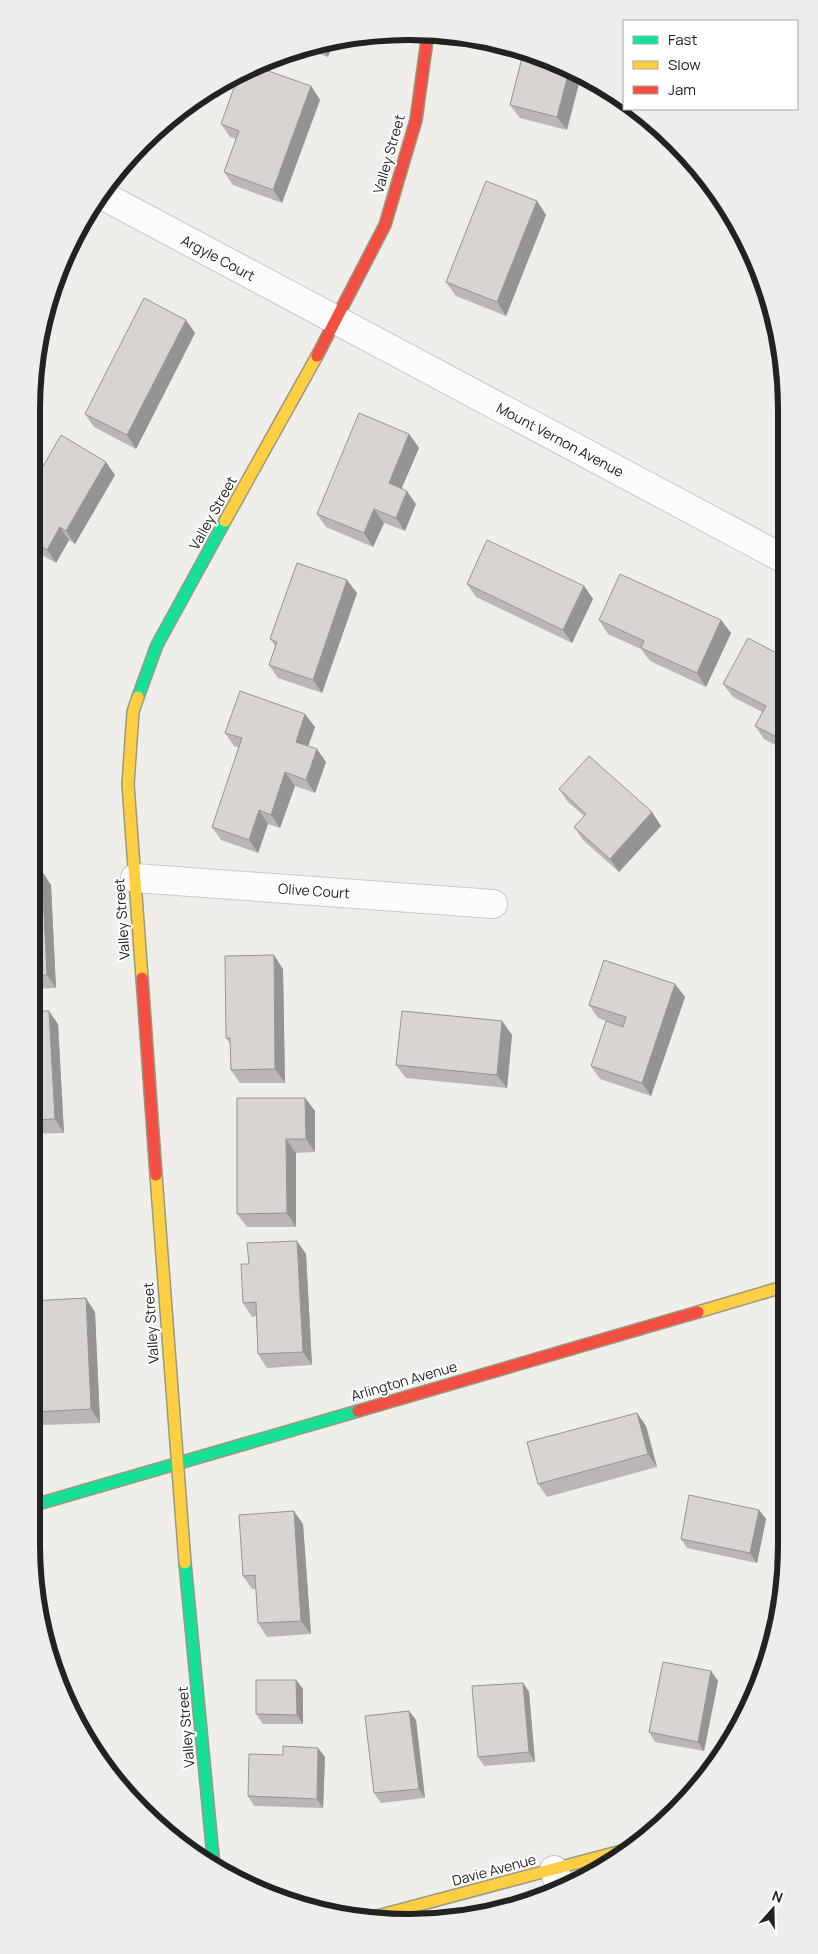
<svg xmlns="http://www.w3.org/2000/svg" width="818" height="1954" font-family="Manrope,sans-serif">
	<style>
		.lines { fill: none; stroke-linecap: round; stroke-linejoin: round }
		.street-casing { stroke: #c9c8c7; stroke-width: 30 }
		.fast-casing { stroke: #999a82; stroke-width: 14 }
		.slow-casing { stroke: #999a82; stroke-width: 14 }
		.jam-casing { stroke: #999a82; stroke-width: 14 }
		.street { stroke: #fdfcfc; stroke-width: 28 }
		.fast { stroke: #16e098; stroke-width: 11 }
		.slow { stroke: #ffcf43; stroke-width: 11 }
		.jam { stroke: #f24e42; stroke-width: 11 }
		.wall { fill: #b9b6b5 }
		.shaded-wall { fill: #969493 }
		.building { fill: #d7d4d2; stroke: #969493 }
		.labels { text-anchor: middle; stroke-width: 4; stroke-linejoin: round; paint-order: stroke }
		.street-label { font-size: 14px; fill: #222; stroke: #fff }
		.rim { fill: none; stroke: #222; stroke-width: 6 }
	</style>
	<rect width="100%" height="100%" fill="#f0eeeb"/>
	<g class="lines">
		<defs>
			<g id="street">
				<path d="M100,194l684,365"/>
				<path d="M135,878l358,26"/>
				<path d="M554,1870l6,16 7,1"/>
			</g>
			<g id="fast">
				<path d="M138,697l19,-52 68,-124"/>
				<path d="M31,1506l327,-95"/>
				<path d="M185,1563l29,304"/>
			</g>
			<g id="slow">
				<path d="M225,521l92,-165"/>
				<path d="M138,697l-5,15 -5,72 14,194"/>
				<path d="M156,1175l29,388"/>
				<path d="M698,1312l88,-26"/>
				<path d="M366,1919l263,-70"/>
			</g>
			<g id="jam">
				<path d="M317,356l68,-131 31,-105 12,-87"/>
				<path d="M142,978l14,197"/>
				<path d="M358,1411l340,-99"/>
			</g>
		</defs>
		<use href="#street" class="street-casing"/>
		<use href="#fast" class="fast-casing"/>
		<use href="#slow" class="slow-casing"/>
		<use href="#jam" class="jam-casing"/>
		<use href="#street" class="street"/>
		<use href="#fast" class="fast"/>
		<use href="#slow" class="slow"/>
		<use href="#jam" class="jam"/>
	</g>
	<g class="wall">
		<path d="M334,40l-6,17 -28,-9 11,-4z"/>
		<path d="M524,50l43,80 -47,-12 -10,-13z"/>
		<path d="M311,86l9,14 -38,103 -49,-18 -9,-13 12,-33 -6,-2 -9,-13z"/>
		<path d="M537,201l9,14 -40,101 -50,-20 -10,-14z"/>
		<path d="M195,333l-59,116 -42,-22 -9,-13z"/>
		<path d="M409,434l10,14 -18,40 15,16 -11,27 -21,-8 -11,24 -47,-20 -9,-13z"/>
		<path d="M115,475l-40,69 -6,-4 -13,23 -25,-14v-62z"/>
		<path d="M467,584l117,2 9,13 -21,44 -96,-46z"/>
		<path d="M357,593l-35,100 -44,-15 -9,-13 6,-19 -5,-7z"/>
		<path d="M599,620h122l10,13 -25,54 -56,-26 -9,-12 -33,-15z"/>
		<path d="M784,657l1,93 -21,-11 -9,-13 7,-14 -29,-15 -10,-13z"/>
		<path d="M315,727l-7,19 18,16 -11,31 -20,-7 -15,42 -12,-4 -10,29 -37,-13 -9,-13 27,-79 -5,-2 -9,-13z"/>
		<path d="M559,789l102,37 -42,46 -36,-32 -9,-13 10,-11 -16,-14z"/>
		<path d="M31,872l20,13 5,103 -25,1z"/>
		<path d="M283,969l2,114h-45l-9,-13 -1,-27 -4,-5z"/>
		<path d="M675,984l10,13 -34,99 -51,-17 -9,-13 32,-39 -25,-9 -9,-13z"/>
		<path d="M31,1011l27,13 6,109 -33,1z"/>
		<path d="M502,1021l10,14 -5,53 -101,-10 -10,-13z"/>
		<path d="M305,1098l10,13v41l-19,1v74h-49l-10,-13z"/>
		<path d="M306,1254l6,111 -45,3 -9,-14 -2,-38 -4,1 -9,-14 6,-39z"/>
		<path d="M95,1312l5,111 -57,2 -9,-13z"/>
		<path d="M637,1413l9,13 11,41 -110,30 -9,-13z"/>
		<path d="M759,1510l7,9 -9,44 -70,-15 -6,-9z"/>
		<path d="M303,1524l8,110 -44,3 -9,-14 -2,-34h-4l-9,-13z"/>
		<path d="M711,1671l7,10 -14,70 -49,-9 -6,-10z"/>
		<path d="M296,1680l7,9v35h-40l-7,-10z"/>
		<path d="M523,1683l6,9 6,70 -51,4 -6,-9z"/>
		<path d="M409,1711l7,9 9,78 -44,5 -7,-10z"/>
		<path d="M318,1748l7,9 -2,51 -69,-2 -6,-10 35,-41z"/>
	</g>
	<g class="shaded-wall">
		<path d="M334,40l-6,17 -9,-13v-1z"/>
		<path d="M569,71l12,5 -14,54 -10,-13z"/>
		<path d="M311,86l9,14 -38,103 -9,-13z"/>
		<path d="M537,201l9,14 -40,101 -9,-14z"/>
		<path d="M186,320l9,13 -59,116 -9,-14z"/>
		<path d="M409,434l10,14 -21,49 -9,-14z"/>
		<path d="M106,462l9,13 -40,69 -9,-13z"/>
		<path d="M407,491l9,13 -11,27 -9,-13z"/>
		<path d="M374,509l10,14 -11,24 -9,-14z"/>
		<path d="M60,527l9,13 -13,23 -9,-13z"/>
		<path d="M347,580l10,13 -35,100 -9,-13z"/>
		<path d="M584,586l9,13 -21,44 -9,-13z"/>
		<path d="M721,620l10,13 -25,54 -9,-14z"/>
		<path d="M305,714l10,13 -10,28 -9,-13z"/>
		<path d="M317,749l9,13 -11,31 -9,-13z"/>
		<path d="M285,772l10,14 -15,42 -9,-13z"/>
		<path d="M259,810l9,14 -10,29 -9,-13z"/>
		<path d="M652,812l9,14 -42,46 -9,-13z"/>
		<path d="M42,871l9,14 5,103 -9,-13z"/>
		<path d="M274,955l9,14 2,114 -10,-14z"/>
		<path d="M675,984l10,13 -34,99 -9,-13z"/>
		<path d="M49,1011l9,13 6,109 -9,-14z"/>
		<path d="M502,1021l10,14 -5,53 -10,-13z"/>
		<path d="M305,1098l10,13v41l-9,-13z"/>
		<path d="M286,1139l10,14v74l-9,-14z"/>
		<path d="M297,1241l9,13 6,111 -9,-13z"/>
		<path d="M86,1298l9,14 5,111 -9,-14z"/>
		<path d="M637,1413l9,13 11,41 -9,-13z"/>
		<path d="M759,1510l7,9 -9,44 -7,-10z"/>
		<path d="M294,1511l9,13 8,110 -10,-13z"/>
		<path d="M711,1671l7,10 -14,70 -6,-9z"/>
		<path d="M296,1680l7,9v35l-6,-9z"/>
		<path d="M523,1683l6,9 6,70 -6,-10z"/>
		<path d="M409,1711l7,9 9,78 -6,-9z"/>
		<path d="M318,1748l7,9 -2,51 -6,-9z"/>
	</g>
	<g class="building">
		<path d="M524,50l6,1 39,20 -12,46 -47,-12z"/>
		<path d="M254,66l57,20 -38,104 -49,-18 15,-41 -18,-7 19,-53z"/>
		<path d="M486,181l51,20 -40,101 -51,-20z"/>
		<path d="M144,298l42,22 -59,115 -42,-21z"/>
		<path d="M359,413l50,21 -20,49 18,8 -11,27 -22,-9 -10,24 -47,-19z"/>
		<path d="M61,435l45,27 -40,69 -6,-4 -13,23 -16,-9v-54z"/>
		<path d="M487,540l97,46 -21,44 -96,-46z"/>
		<path d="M297,563l50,17 -34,100 -44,-15 8,-23 -7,-3z"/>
		<path d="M620,574l101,46 -24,53 -56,-25 3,-7 -45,-21z"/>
		<path d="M748,638l36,19 1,84 -30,-15 11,-20 -43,-22z"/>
		<path d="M240,691l65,23 -9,28 21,7 -11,31 -21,-8 -14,43 -12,-5 -10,30 -37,-13 30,-89 -17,-5z"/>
		<path d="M589,756l63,56 -42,47 -36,-32 12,-13 -27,-25z"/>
		<path d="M42,871l5,104 -16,1v-104z"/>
		<path d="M274,955l1,114 -44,1 -1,-32h-4l-1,-82z"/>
		<path d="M604,960l71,24 -33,99 -51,-17 15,-45 17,6 3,-10 -37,-12z"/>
		<path d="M31,1011h18l6,108 -24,1z"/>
		<path d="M402,1011l100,10 -5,54 -101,-10z"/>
		<path d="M237,1098h68l1,41h-20l1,74 -50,1z"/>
		<path d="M297,1241l6,111 -45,2 -2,-52 -13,1 -2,-39h8l-2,-21z"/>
		<path d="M86,1298l5,111 -57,3 -3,-47v-64z"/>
		<path d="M637,1413l11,41 -110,30 -11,-42z"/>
		<path d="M689,1495l70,15 -9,43 -69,-14z"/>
		<path d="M294,1511l7,110 -43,2 -3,-48 -12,1 -4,-61z"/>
		<path d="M663,1662l48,9 -13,71 -49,-10z"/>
		<path d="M256,1680h40l1,35 -41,-1z"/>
		<path d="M523,1683l6,69 -51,5 -6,-71z"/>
		<path d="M409,1711l10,78 -45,4 -9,-77z"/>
		<path d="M283,1746l35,2 -1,51 -69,-3 1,-42 34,1z"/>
	</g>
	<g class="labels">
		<g class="street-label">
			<text transform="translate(389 154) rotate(-74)" y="5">Valley Street</text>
			<text transform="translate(218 258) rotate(28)" y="5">Argyle Court</text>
			<text transform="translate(560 440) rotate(28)" y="5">Mount Vernon Avenue</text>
			<text transform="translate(213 513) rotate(-61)" y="5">Valley Street</text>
			<text transform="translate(314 891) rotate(4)" y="5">Olive Court</text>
			<text transform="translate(122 919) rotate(-94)" y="5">Valley Street</text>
			<text transform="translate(151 1323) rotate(-94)" y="5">Valley Street</text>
			<text transform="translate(404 1381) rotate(-16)" y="5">Arlington Avenue</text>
			<text transform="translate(186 1727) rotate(-95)" y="5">Valley Street</text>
			<text transform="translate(494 1870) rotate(-15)" y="5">Davie Avenue</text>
		</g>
	</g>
	<path d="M0 0H818V1954H0ZM409 40H409A369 369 0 0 1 778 409V1545A369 369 0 0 1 409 1914H409A369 369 0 0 1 40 1545V409A369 369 0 0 1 409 40Z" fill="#ededed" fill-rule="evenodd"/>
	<path class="rim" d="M409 40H409A369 369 0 0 1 778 409V1545A369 369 0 0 1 409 1914H409A369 369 0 0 1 40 1545V409A369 369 0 0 1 409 40Z"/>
	<rect x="623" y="20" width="175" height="90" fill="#ffffff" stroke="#a7a7a7"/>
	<rect x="633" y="36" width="25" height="8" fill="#16e098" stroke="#a7a7a7"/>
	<text x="668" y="45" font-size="15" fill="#222222">Fast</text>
	<rect x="633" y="61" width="25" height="8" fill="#ffcf43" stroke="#a7a7a7"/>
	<text x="668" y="70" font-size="15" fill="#222222">Slow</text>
	<rect x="633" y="86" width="25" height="8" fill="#f24e42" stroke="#a7a7a7"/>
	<text x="668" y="95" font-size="15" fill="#222222">Jam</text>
	<g transform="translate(773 1909) rotate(20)" stroke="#ffffff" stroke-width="4" paint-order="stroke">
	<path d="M0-4L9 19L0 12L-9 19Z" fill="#222222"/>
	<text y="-8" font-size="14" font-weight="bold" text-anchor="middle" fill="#222222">N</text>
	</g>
</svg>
